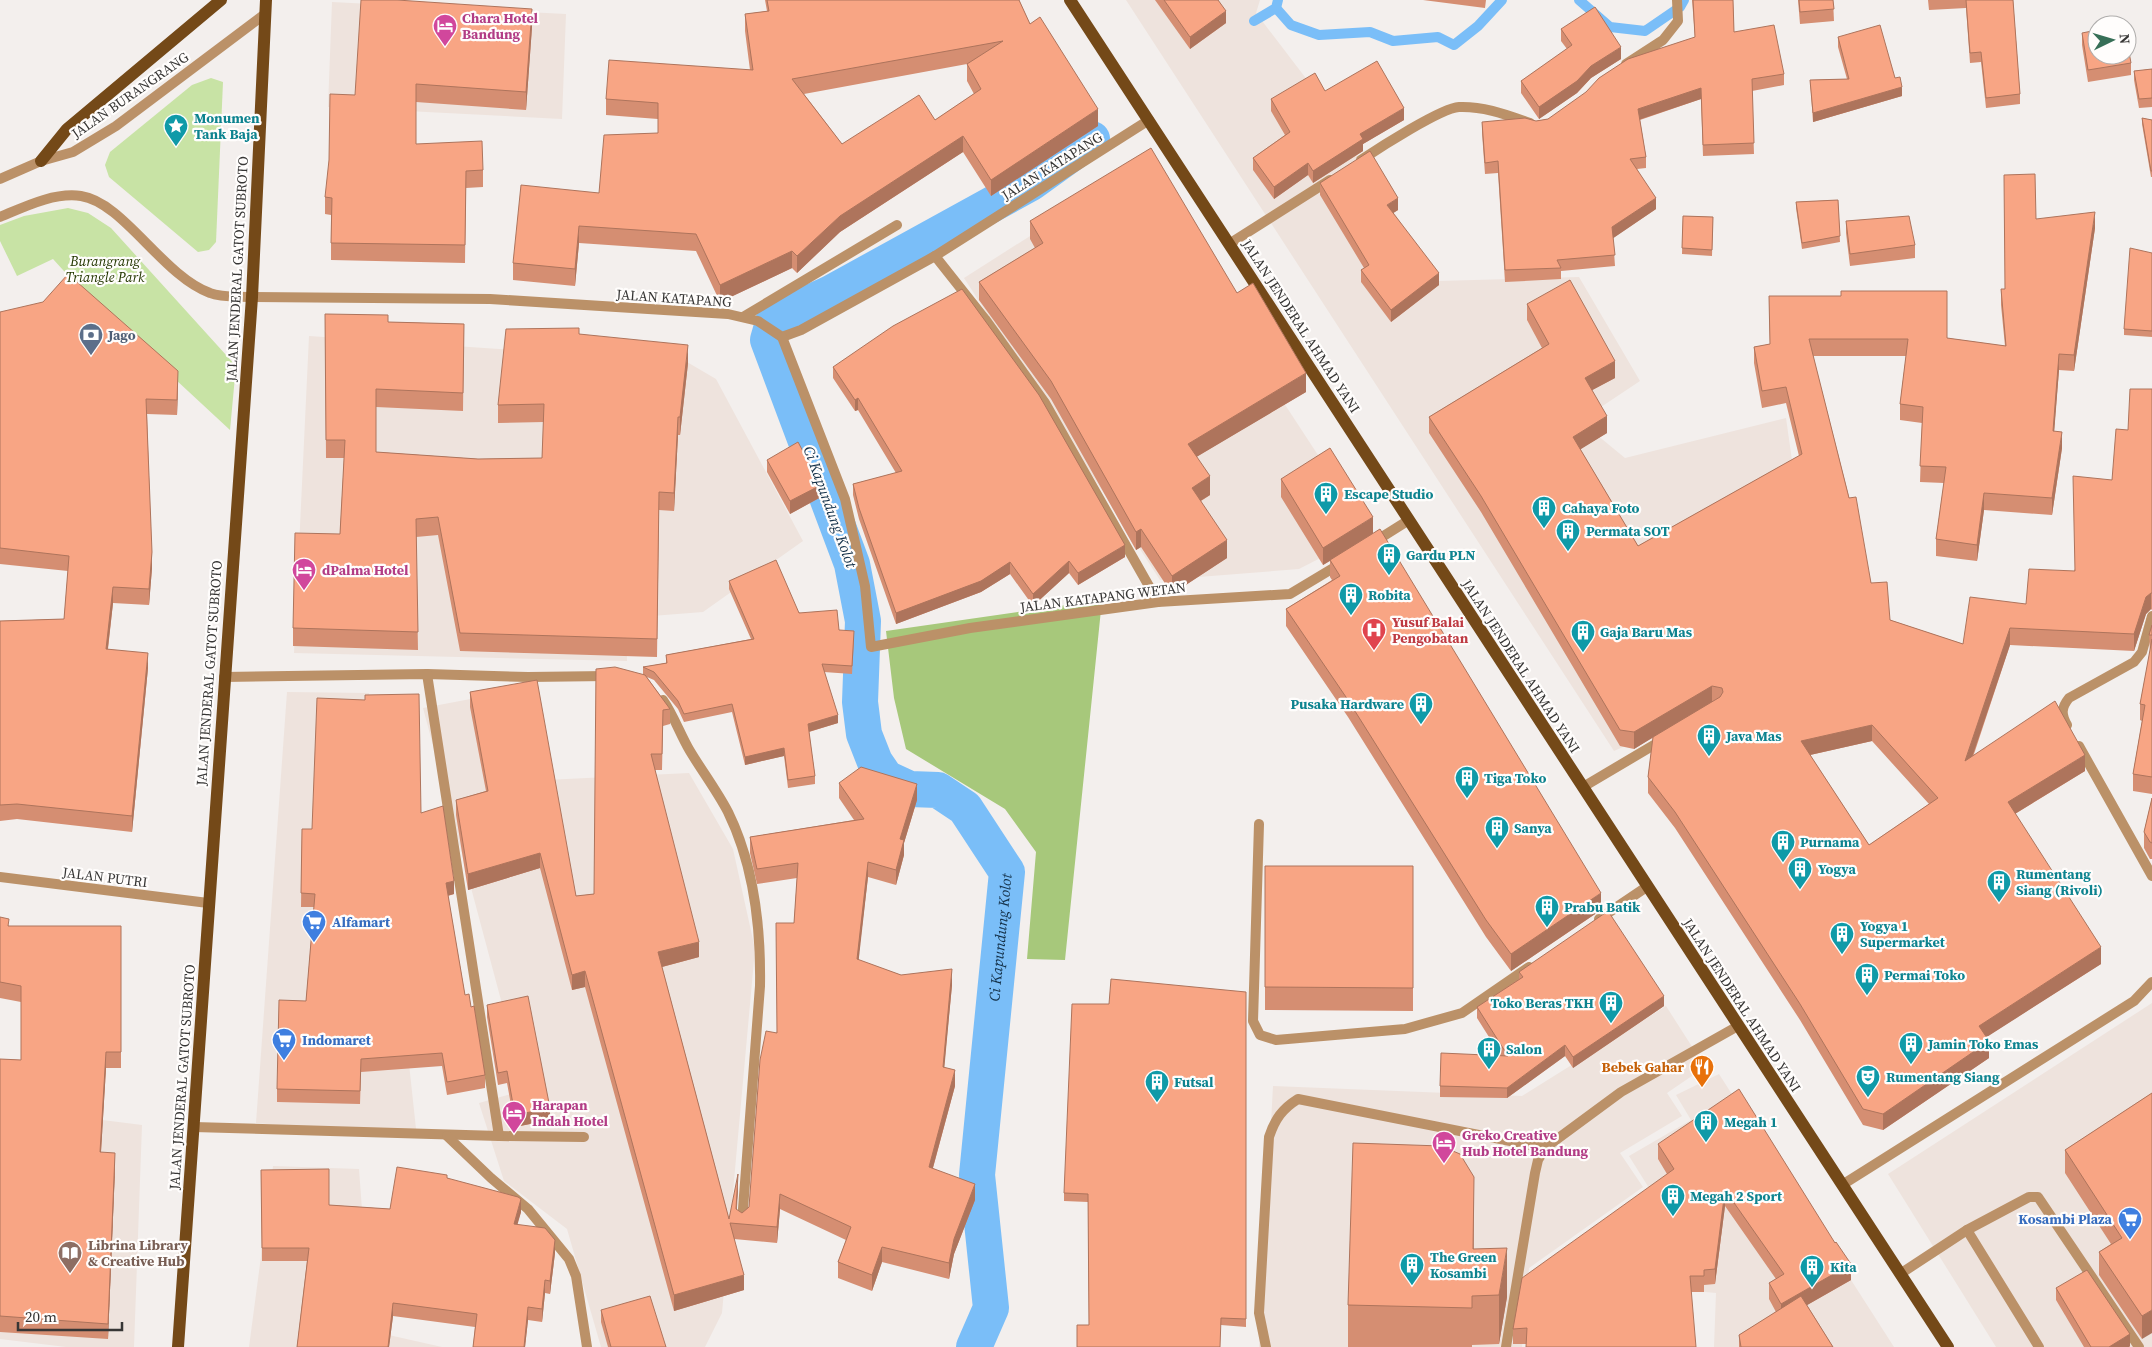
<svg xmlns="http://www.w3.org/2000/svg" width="2152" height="1347" font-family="'Source Serif 4',serif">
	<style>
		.built { fill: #eee3dd }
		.green { fill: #c8e3a5 }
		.forest { fill: #a7c87b }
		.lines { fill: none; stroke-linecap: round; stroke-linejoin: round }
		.stream { stroke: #7abef8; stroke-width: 10 }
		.canal { stroke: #7abef8; stroke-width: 36 }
		.service { stroke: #bb9168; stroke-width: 10 }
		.minor { stroke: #bb9168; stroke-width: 10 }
		.tertiary { stroke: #bb9168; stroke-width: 10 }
		.primary { stroke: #744918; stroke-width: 12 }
		.wall { fill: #d58e72; fill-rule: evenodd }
		.shaded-wall { fill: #ae745c }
		.building { fill: #f8a584; stroke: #ae745c; fill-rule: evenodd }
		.labels { text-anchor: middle; stroke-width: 4.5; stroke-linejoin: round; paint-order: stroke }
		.hotel-label { font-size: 14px; font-weight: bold; fill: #b23c85; stroke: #fffdfc; text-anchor: start }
		.street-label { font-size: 14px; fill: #373635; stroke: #fffdfc }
		.culture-label { font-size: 14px; font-weight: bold; fill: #0d838f; stroke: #fffdfc; text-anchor: start }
		.park-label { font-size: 14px; font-style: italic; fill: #243700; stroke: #fffdfc }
		.service-label { font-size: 14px; font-weight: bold; fill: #4e5e75; stroke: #fffdfc; text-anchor: start }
		.health-label { font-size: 14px; font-weight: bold; fill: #be3a42; stroke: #fffdfc; text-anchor: start }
		.shop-label { font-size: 14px; font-weight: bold; fill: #366cbe; stroke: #fffdfc; text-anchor: start }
		.food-label { font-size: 14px; font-weight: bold; fill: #c56008; stroke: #fffdfc; text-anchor: end }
		.education-label { font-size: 14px; font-weight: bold; fill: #785e54; stroke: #fffdfc; text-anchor: start }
		.water-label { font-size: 15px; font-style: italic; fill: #143149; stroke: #fffdfc }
	</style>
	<rect width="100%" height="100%" fill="#f3efed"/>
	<g class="built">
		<path d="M1126,0h134l-4,13 55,72 128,196 140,-4 61,104 -60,40 45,37 161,-40 34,240 -206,93z"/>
		<path d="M332,2l234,12 -4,105 -234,-12z"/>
		<path d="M1132,171l237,362 -70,36 -139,11 -196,-302z"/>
		<path d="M309,336l378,26 29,17 87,162 -100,71 -77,6 1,43 -333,-8z"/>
		<path d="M528,688l18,92 143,-7 44,76 22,100 -33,364 -17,34h-104l-34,-118 -63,-48 -25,-78 46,-13 -102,-382z"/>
		<path d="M287,692l82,1 48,445 -161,-15z"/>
		<path d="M2152,1003v344h-156l-108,-173z"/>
		<path d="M1666,1006l39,61 -38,26 15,23 -62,37 23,34 -114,81 -7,79h-263l14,-261 249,10z"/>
		<path d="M1719,1074l175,273h-180l2,-54 -186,-18 119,-87 -20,-32 62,-36 -15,-25z"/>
		<path d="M0,1107l142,18 -8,222h-68l-66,-8z"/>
		<path d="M273,1166l86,3 12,162 71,16h-193z"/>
	</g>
	<g class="green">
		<path d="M211,78l12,4 -7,160 -7,8 -11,2 -89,-75 -4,-12 5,-13 82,-67z"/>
		<path d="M68,208l20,5 23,15 125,138 -6,64 -138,-128 -39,-43 -36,17 -17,-35v-16l24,-9z"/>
	</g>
	<path class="forest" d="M1102,600l-37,360 -38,-1 9,-107 -31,-43 -99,-60 -12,-51 -8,-67z"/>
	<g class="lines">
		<g class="stream">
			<path d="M1579,0l31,27 35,4 35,-24 4,-7"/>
			<path d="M1276,8l15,17 28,10 51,-3 23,9 45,-4 16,8 24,-19 24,-26"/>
			<path d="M1254,21l22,-13 2,-8"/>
		</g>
		<path class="canal" id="s1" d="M974,1347l17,-39 -14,-133 30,-303 -42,-64 -27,-18 -28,-1 -24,-11 -11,-16 -11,-28 -4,-32 3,-81 -11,-57 -84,-224 6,-21 55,-25 202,-111 61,-44"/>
		<g class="service">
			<path d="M499,1136l85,1"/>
			<path d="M1967,1230l72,117"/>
			<path d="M1900,1274l67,-44 62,-33h9l101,150"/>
			<path d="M1266,1347l-7,-34 10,-176c6,-18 13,-28 29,-38l247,49"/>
			<path d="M1506,1347l29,-174 3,-13 7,-12 76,-56 117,-66"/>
		</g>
		<g class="minor">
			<path d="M1626,64l37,-24 15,-19 -1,-21"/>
			<path d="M1361,160c18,-12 80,-52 98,-53 25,-1 48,8 71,16"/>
			<path d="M1229,244l101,-64"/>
			<path d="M935,256l50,63 60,84 113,199"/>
			<path d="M252,297l238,2 238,15 30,7 24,16 19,-7 134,-74 214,-136"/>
			<path d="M743,317l154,-92"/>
			<path d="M782,337l63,162 20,87 6,61 99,-19 188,-26 132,-8 50,-30"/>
			<path d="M1374,542l35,-22"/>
			<path d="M224,677l203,-3 101,3 79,-1"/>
			<path d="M663,700c11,16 17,34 27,51 12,20 27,40 38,61 26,53 33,116 32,174l-18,236"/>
			<path d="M2067,725c-6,-11 -6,-17 2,-27l65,-36 8,-10 10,-36"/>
			<path d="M2079,746l73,130"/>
			<path d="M1583,787l81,-48"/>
			<path d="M1259,824l-6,197 7,14 16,5 129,-11 57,-16 67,-46"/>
			<path d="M0,877l208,26"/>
			<path d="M1599,919l49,-33"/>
			<path d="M194,1127l305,9 -72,-462"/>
			<path d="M447,1136l44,42 37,31 41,50 7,17 11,71"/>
			<path d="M1842,1185l292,-184 18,-19"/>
		</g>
		<g class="tertiary">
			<path d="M0,179l41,-18 32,-9 43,-26 149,-112"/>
			<path d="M0,217c24,-10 54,-25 81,-21 42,6 82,80 129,97 12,5 29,3 42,4"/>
		</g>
		<g class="primary">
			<path d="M1070,0l878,1347"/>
			<path d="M41,161l26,-32 154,-129"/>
			<path d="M178,1347l74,-1050 14,-297"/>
		</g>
	</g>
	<g class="wall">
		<path d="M765,0h254l11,24 68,102 -107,70 -28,-44 -123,80 -43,41 -5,-5 -72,34 -24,-51 -117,-8 -4,43 -62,-6v-17l86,-70 59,-60v-14l-52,-4v-16l144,-29 -5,-39v-17l22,-3zM967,64v17l7,13 -39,26 -93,24 -38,-50z"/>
		<path d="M1155,0h63l8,23 -36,26z"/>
		<path d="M1423,0h63l-1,8z"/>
		<path d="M1692,0h41l1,32 50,42v11l-32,6 2,63 -51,2 -2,-57 -61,21 6,37v11l-9,1 19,40 -43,29 2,28 -54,5v8l-56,3 -7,-109 -13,1 -3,-41v-11l54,-1 12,-2 147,-82z"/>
		<path d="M1798,0h35l1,21 -34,3z"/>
		<path d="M1928,0h85l7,94v10l-34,4 -5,-46 -11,1 -4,-55 -37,2z"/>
		<path d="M532,27l-6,83 -110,-8v42l67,26v17l-17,1 -1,75 -134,-3v-45l-6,-1v-17l30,-102z"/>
		<path d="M1561,29l60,30 -30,19 -14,15 -38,26 -18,-26v-12l46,-32 -6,-8z"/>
		<path d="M2082,33l49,30v12l-43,7 -6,-37z"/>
		<path d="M1838,37l57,41 7,18 -89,26 -3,-42 37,-1 -9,-32z"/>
		<path d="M2152,69v38l-13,1 -5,-28v-9z"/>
		<path d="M1325,91l79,29 -41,24v7l-50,32 -5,-8 -34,24 -21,-29v-12l32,-23 -14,-24v-12z"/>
		<path d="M2142,118l10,2v57h-1l-9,-53z"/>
		<path d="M1320,183l78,27 -5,3 46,72 -48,37 -30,-40v-12l3,-2 -44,-73z"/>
		<path d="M1838,200l2,42 -38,7 -6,-41v-6z"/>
		<path d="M1683,216l30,1 -1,39 -30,-2z"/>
		<path d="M2036,219l59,9 -21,143 -15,-1 -5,61 8,17 -10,67 -68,-5 -7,51 -41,-5v-17l8,-56 -24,-1 2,-59 -22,-3v-16l6,-48h-93l58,227 19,37 73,24 63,-40 48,-33 38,-91 16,-50 24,-41v221l-1,-1 -5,5 -12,37 -124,-6 -37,112 112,14 -70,43 86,150 -115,73 3,21 -106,72 -20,-5 -63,-105 -125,-192 -27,-35v-16l5,-40 -19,12 -14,-3 -139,-234 -52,-79v-16l113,-69 -15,-28v-16l88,74 -23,12 15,43 -27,16 58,97 161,-90 -13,-53 -24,5 -8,-45v-16l16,-3 -1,-48 178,42 58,8 -4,-41v-16h4zM1872,741l57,63 -60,41 -59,-90z"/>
		<path d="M1030,221l207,72 69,99 -110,65 14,38 -9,6 26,57 -55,36 -31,-47 -5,3 -85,-151 -72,-99v-18l56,-34 -5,-9z"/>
		<path d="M1846,221l69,24v13l-65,8 -4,-33z"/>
		<path d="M2152,253v84l-28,-2v-6z"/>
		<path d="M0,312l178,74 -1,29 -30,-1 5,154 -3,37 -36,-2 -5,46 40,19 -16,164 -115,-13 -17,2v-200l64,-2 4,-48 -68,-7z"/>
		<path d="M325,314l63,8 76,2 -1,87 -87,-4v45l102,7 64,-1 2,-36 -46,1v-18l81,-71 109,29 -8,72h-2l-4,76 -15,-1 -2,147 -197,-6 -22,-116 -22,2 2,113 -125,-4v-18l47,-94 4,-76h-18z"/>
		<path d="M833,367l292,190 -47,28 -9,-12 -36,33 -23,-32 -29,18 -85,32 -37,-105 -6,-24v-11l43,-11 -38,-63 -3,1 -22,-33z"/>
		<path d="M767,460l54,37 -31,17 -23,-42z"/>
		<path d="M1281,479l92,55 228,376 -90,61 -25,-34 -138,-220 -62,-91v-17l46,-29 -2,-3v-16l-7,4 -42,-68z"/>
		<path d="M729,581l110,49 15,9 -2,35 -28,-2 14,51 -29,9 6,44v8l-27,4 -4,-32 -39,9 -13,-53 -48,10 -6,-13 -24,-29 -7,-3 23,32v15l-7,2 -1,44h-7l44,187 -37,10 67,252 9,-30 -2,21 6,3 7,-6 45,-284 3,-45 -40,6 -7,-31v-16l104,-17 -15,-22v-15l78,17 -13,43v12l-8,30 -28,-8 -10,83 43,15 51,10 -8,82 11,19 -22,82 42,32 -21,54 -5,25 -67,-17 -10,29 -34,-13v-16l8,-22 -66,-31 -3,34 -43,-4 10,51 -70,21 -89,-324 -13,3 -32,-122 -72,22 -12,-75v-15l30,-9 -16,-84v-15l106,204 18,-2 49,-220v-7l23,-4v-8l85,-16 -22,-50z"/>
		<path d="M2152,625v169l-19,-3v-17l9,-53 -2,-1v-16l10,-52 -1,-17z"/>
		<path d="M2152,798v61h-2l-6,-11v-16z"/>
		<path d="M421,813l33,81 -6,2 17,99 20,80v13l-38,7 -5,-29 -81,6 -1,32 -83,-2v-13l29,-88 8,-94h-13l1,-78h10z"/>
		<path d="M1265,866h148v145l-148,-1z"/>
		<path d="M0,917l9,9h112v142h-15l-5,84 14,17 -7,170 -108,-7v-273l21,1v-58l-21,-4z"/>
		<path d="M1519,972l145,34 -91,62 -8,-12 -58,42 -67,-1v-11l61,-30 -24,-38v-11l42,-28z"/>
		<path d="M1246,992v335l-25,-2h-132l-1,-123 -24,-1v-8l45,-189z"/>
		<path d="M487,1005l63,115 -35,7 -8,-44 -9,2 -11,-68z"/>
		<path d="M2152,1093l-10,246 -43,-64v-23l12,-8 -46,-71v-23z"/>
		<path d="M1658,1144l193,136 -44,25 26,42h-94v-12l37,-23 -7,-13v-16l7,-4 -51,-73 -10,78 -11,1v7h-13l-165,52h-13v-15l154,-155 -9,-15z"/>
		<path d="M261,1170l68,35 61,4 57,-31 74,34 -4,12 38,29 -5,41 -5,-1 -3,29 -14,-2 -3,27h-52l2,-20 -82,-11 -4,31h-92l10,-86h-45z"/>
		<path d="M1474,1249l33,48 -8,47 -27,1v2h-124v-42z"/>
		<path d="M2056,1288l74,58 -1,1h-45l-28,-47z"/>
		<path d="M601,1310l65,37h-58l-7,-25z"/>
	</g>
	<g class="shaded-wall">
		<path d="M532,9v18l-6,83v-18z"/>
		<path d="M1226,11v12l-36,26v-12z"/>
		<path d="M1621,47v12l-30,19 -14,15 -38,26v-12l52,-41z"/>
		<path d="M1902,87v9l-89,26v-9z"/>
		<path d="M1701,88v11l-63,21v-11z"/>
		<path d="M1404,108v12l-41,24v7l-50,32v-12l47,-37z"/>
		<path d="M1098,109v17l-107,70v-16z"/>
		<path d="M963,136v16l-123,80 -43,41v-17l43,-40z"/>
		<path d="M1308,163v12l-34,24v-12z"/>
		<path d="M1398,198v12l-11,7v-12z"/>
		<path d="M1656,198v11l-44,30v-12z"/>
		<path d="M2095,212v16l-21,143v-16z"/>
		<path d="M579,226v17l-4,43v-17z"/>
		<path d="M792,251v17l-72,34v-17z"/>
		<path d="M1439,273v12l-48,37v-12z"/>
		<path d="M688,345v18l-8,72v-18z"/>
		<path d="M2059,354v16l-6,77v-16z"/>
		<path d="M1615,361v17l-30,16v-16z"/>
		<path d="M178,371v15l-1,29v-15z"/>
		<path d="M1306,373v19l-118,70v-18z"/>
		<path d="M858,398v12l-3,1v-11z"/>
		<path d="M1607,416v17l-34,21v-17z"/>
		<path d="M678,417v18l-4,76v-18z"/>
		<path d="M2062,432v16l-10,67v-17z"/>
		<path d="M1210,476v19l-18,11v-18z"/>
		<path d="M821,485v12l-31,17v-13z"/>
		<path d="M1984,493v17l-7,51v-16z"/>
		<path d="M1373,517v17l-50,31v-17z"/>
		<path d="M1141,529v18l-5,3v-18z"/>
		<path d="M1227,540v18l-55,36v-18z"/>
		<path d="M1125,545v12l-47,28v-12z"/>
		<path d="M152,552v16l-3,37v-16z"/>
		<path d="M1069,561v12l-36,33v-12z"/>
		<path d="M1010,562v12l-29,18 -85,32v-11z"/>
		<path d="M113,587v16l-7,61v-15z"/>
		<path d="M2151,593v16l-5,5 -12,37v-17l12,-37z"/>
		<path d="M2010,628v17l-45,133v-17z"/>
		<path d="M148,653v15l-16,164v-16z"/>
		<path d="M1712,686v16l-78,47v-17z"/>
		<path d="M838,715v8l-30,9v-8z"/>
		<path d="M1872,725v16l-71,16v-16z"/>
		<path d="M784,748v8l-39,9v-8z"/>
		<path d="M2085,755v16l-77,47v-16z"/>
		<path d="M917,784v16l-13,43v12l-8,30v-15l4,-31z"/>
		<path d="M540,853v15l-72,22v-16z"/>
		<path d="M868,862v15l-11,98v-16z"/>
		<path d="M454,881v13l-8,2v-13z"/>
		<path d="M1601,893v17l-90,61v-17z"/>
		<path d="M699,942v15l-41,11v-16z"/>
		<path d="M2101,947v17l-122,78v-16z"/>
		<path d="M952,969v16l-9,97v-15z"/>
		<path d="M585,971v16l-13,3v-15z"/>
		<path d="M1664,996v10l-91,62v-11z"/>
		<path d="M1989,1041v17l-106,72v-16z"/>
		<path d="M1565,1045v11l-58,42v-10z"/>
		<path d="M106,1052v16l-6,100v-16z"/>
		<path d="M955,1070v16l-26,96v-15z"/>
		<path d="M550,1108v12l-35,7v-12z"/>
		<path d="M115,1153v16l-7,170v-15z"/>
		<path d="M738,1174v15l-2,36v-16z"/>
		<path d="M1474,1177v49l-1,72v-49z"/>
		<path d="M975,1184v16l-21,54 -5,25v-16l5,-24z"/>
		<path d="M1725,1190v16l-10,78v-15z"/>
		<path d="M780,1194v15l-3,34v-16z"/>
		<path d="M521,1199v13l-7,25v-13z"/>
		<path d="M555,1240v13l-5,41v-13z"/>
		<path d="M882,1247v15l-10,29v-16z"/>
		<path d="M1507,1248v49l-8,47v-49z"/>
		<path d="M1851,1264v16l-70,40v-16z"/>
		<path d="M744,1275v15l-70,21v-16z"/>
		<path d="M545,1280v13l-3,29v-13z"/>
		<path d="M393,1303v13l-4,31h-1z"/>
		<path d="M528,1307v13l-3,27h-1z"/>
		<path d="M2152,1310v23l-10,6v-23z"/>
		<path d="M2130,1334v12l-1,1h-20z"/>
	</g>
	<g class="building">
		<path d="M361,0h36l135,9 -6,83 -110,-8v60l66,-3 1,29 -17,1 -1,74 -134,-2 1,-45 -7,-1 4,-37 1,-66 25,1z"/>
		<path d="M767,0h252l11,24 10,-7 58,92 -107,71 -28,-44 -123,80 -43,40 -5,-5 -72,34 -24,-51 -117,-8 -4,43 -62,-6 8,-78 78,8 5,-58 54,-2v-30l-52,-4 3,-39 144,10 -8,-56 24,-3zM1003,41l-36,23 14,25 -46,31 -16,-25 -77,49 -50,-65z"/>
		<path d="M1164,0h54l8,11 -36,26z"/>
		<path d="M1693,0h40l1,32 40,-7 10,49 -32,5 2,64 -51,2 -2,-57 -63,21 8,48 -16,2 26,39 -44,29 3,28 -58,5 4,8 -56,2 -7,-109 -13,2 -3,-41 43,-4 11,3 12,-2 38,-27 13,-14 29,-19 67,-22z"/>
		<path d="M1799,0h34l1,9 -34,3z"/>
		<path d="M1966,0h47l7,94 -34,4 -5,-46 -11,1z"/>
		<path d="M1595,7l26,40 -30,19 -14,15 -38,26 -18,-26 51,-36 -11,-16z"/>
		<path d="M1880,25l15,53 5,-1 2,10 -89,26 -3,-33 39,-1 -11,-42z"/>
		<path d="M2097,30v25h30v-14l4,22 -43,7 -6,-37z"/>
		<path d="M1377,61l27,47 -44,26 3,5 -50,32 -5,-8 -34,24 -21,-29 37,-26 -19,-33 44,-26 10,18z"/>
		<path d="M2152,69v29l-13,1 -5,-28z"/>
		<path d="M2142,118l10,2v51h-1z"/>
		<path d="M1151,148l86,145 16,-10 53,90 -118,71 22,32 -18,12 35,52 -55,36 -31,-47 -5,3 -85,-151 -72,-99 64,-39 -13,-22z"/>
		<path d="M1370,151l28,47 -11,7 52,68 -48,37 -30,-40 8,-5 -49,-82z"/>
		<path d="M2035,174l1,45 59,-7 -21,143 -15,-1 -6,77 9,1 -10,66 -68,-5 -7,52 -41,-6 10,-72 -26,-1 3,-59 -23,-3 8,-65h-99l40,159 7,-1 15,86 16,-1 3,38 73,24 7,-47 56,7 3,-35 46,2 -2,-95 39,4 4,-51 12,1 2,-41h22v204h-1l-5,4 -12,37 -124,-6 -45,133 90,-60 30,54 -77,47 93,145 -122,79 10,15 -106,73 -20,-5 -63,-105 -125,-192 -27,-35 5,-40 67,-40 3,-5 -1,-4 -10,-2 -78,46 -14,-2 -139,-234 -52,-79 120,-73 -22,-40 43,-24 45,81 -30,17 22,38 -34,21 65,109 164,-92 -16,-67 -24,4 -8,-44 16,-3 -1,-48h72v-5h106v47l59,8 -5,-57h4l-1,-114zM1872,725l66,73 -69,47 -68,-104z"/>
		<path d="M1838,200l2,36 -38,7 -6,-41z"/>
		<path d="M1683,216l30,1 -1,33 -30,-2z"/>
		<path d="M1909,216l6,29 -65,9 -4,-33z"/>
		<path d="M2130,248l22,5v78l-28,-2z"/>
		<path d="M68,274l110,97 -1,29 -31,-1 6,153 -3,37 -36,-2 -7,62 42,4 -16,163 -115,-12 -17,1v-184l64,-2 5,-63 -69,-8v-236l43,-10z"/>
		<path d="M962,289l77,106 86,150 -47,28 -9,-12 -36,33 -23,-32 -29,19 -85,32 -37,-105 -6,-24 49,-13 -44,-73 -3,2 -22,-33 60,-41z"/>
		<path d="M325,314l63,1v7l76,2 -1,69 -87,-4v63l102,7 64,-1 2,-54 -46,1 8,-76 73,-1v6l109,11 -8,72h-2l-4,76 -15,-1 -2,147 -197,-6 -22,-116 -22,2 2,113 -125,-4 2,-95 45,1 5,-94h-19z"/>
		<path d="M798,442l23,43 -31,16 -23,-41z"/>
		<path d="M1330,448l43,69 -50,31 -42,-69z"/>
		<path d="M1380,529l221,364 -90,61 -25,-34 -138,-220 -62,-91 54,-33 -10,-16z"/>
		<path d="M776,560l23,53 38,-3 2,20 15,1 -2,35 -30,-2 16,51 -30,9 7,52 -27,4 -4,-32 -39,9 -13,-53 -48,10 -6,-13 -24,-29 -11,-5 24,-4 -1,-8 88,-16 -25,-58z"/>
		<path d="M2152,625v10h-3z"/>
		<path d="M2152,639v138l-19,-3 12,-69 -5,-1z"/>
		<path d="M615,667l30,8 25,34 -7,1 -1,44h-11l48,188 -41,10 71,267 9,-45 -2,35 6,4 7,-6 11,-147 6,-29 11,2 -1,-110h18l4,-60 -41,6 -7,-32 114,-18 -25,-36 22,-16 56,17 -17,55 4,1 -8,30 -28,-8 -11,97 44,16 51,-6 -9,98 12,3 -26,97 46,17 -21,55 -5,24 -67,-16 -10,28 -34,-13 13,-35 -71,-33 -3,33 -47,-4 14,52 -70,20 -89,-324 -13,4 -32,-122 -72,21 -12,-74 32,-9 -18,-99 67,-12 39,216 18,-2 2,-225z"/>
		<path d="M419,694l2,119 22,-7 11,75 -8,2 19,112 4,-1 2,13 3,-1 11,69 -38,7 -5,-29 -81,6 -1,32 -83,-2 2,-89 27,1 9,-107 -14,-1 1,-64h10l5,-131 48,2v-5z"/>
		<path d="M2152,798v45l-2,-1 -6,-10z"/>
		<path d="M1265,866h148v122l-148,-1z"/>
		<path d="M1608,911l56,85 -91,61 -8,-12 -58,43 -67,-2 1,-33 67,3 -31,-49 46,-30 -4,-5z"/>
		<path d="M0,917l9,2 -1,7h113v126h-15l-6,100 15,1 -7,171 -108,-8v-257l21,1v-74l-21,-4z"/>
		<path d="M1111,979l135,13v327l-25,-1 -1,29h-143v-22h12l-1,-131 -24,-1 8,-189h37z"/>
		<path d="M528,996l22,112 -35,7 -8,-44 -9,2 -11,-68z"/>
		<path d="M1739,1089l96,154 1,-1 15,22 -70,40 -12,-21 15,-9 -59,-84 -10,79 -11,1v6h-14l6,71h-170l1,-19 -14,1 9,-51 152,-109 -16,-25z"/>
		<path d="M2152,1093v217l-10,6 -43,-64 23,-14 -57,-88z"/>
		<path d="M1353,1143l88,3 19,8 14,23 -1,72 34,-1 -8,47 -27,1v12l-124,-3z"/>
		<path d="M397,1167l50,8v3l71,19 3,2 -7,25 31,4 10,12 -5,41 -5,-1 -3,29 -14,-2 -4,40h-51l4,-33 -84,-11 -5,44h-91l12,-99h-47l-1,-78 68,-1v36l61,4z"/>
		<path d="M2087,1270l43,64 -21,13h-18l-35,-59z"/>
		<path d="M650,1296l16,51h-55l-10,-37z"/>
		<path d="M1801,1296l32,51h-92l-2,-12z"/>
	</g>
	<defs>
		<symbol id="hotel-pin" viewBox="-11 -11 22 30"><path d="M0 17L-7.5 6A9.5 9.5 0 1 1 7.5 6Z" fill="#d1479c" stroke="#fffdfc"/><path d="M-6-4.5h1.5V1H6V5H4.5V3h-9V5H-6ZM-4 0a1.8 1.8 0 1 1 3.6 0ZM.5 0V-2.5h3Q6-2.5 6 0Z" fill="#fff"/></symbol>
		<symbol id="sight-pin" viewBox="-11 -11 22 30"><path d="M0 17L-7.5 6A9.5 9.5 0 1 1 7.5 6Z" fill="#0f9aa8" stroke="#fffdfc"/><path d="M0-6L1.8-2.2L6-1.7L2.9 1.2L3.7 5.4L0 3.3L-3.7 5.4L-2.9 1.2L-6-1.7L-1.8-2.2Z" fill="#fff"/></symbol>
		<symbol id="bank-pin" viewBox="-11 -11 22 30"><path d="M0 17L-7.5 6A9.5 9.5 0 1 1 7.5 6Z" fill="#5c6f8a" stroke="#fffdfc"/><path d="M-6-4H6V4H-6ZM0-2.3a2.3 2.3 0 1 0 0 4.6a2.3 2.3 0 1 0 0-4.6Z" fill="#fff"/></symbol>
		<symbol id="building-pin" viewBox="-11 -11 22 30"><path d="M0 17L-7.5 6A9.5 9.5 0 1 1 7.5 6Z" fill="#0f9aa8" stroke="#fffdfc"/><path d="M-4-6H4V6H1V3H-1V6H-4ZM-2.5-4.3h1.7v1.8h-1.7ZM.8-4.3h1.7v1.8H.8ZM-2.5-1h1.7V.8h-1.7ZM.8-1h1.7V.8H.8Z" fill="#fff"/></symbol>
		<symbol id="hospital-pin" viewBox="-11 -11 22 30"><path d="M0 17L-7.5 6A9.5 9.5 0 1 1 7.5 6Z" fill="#e0444e" stroke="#fffdfc"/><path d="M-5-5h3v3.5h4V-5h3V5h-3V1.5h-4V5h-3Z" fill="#fff"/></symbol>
		<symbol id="supermarket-pin" viewBox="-11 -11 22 30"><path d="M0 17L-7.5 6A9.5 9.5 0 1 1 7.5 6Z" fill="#3f7fe0" stroke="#fffdfc"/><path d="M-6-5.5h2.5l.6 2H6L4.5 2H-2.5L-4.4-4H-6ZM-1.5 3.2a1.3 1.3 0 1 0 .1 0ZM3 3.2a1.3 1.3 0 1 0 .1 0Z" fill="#fff"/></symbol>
		<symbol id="restaurant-pin" viewBox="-11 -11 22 30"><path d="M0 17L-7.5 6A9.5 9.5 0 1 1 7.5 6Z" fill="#e8710a" stroke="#fffdfc"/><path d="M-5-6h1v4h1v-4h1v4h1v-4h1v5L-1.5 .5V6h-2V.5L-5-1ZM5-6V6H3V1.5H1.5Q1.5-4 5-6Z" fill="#fff"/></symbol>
		<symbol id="theatre-pin" viewBox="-11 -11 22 30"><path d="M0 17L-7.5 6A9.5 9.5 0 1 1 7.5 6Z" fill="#0f9aa8" stroke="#fffdfc"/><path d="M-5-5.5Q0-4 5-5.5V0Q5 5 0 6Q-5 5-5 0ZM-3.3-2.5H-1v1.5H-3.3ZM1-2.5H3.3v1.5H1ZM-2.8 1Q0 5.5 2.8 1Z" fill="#fff"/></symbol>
		<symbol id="library-pin" viewBox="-11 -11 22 30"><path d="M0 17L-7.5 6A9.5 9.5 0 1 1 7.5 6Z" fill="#8d6e63" stroke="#fffdfc"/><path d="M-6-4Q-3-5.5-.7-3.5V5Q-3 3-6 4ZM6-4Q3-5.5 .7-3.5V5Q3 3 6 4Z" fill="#fff"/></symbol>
	</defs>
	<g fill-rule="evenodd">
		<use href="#hotel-pin" x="431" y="12" width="28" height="38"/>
		<use href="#sight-pin" x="162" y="112" width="28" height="38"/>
		<use href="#bank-pin" x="77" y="321" width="28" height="38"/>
		<use href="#building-pin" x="1312" y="480" width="28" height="38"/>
		<use href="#building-pin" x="1530" y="494" width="28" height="38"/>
		<use href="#building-pin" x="1554" y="517" width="28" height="38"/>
		<use href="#building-pin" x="1375" y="541" width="28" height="38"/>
		<use href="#hotel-pin" x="290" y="556" width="28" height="38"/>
		<use href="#building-pin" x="1337" y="581" width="28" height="38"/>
		<use href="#hospital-pin" x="1360" y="616" width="28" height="38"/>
		<use href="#building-pin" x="1569" y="618" width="28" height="38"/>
		<use href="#building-pin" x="1407" y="690" width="28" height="38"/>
		<use href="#building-pin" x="1695" y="722" width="28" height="38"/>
		<use href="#building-pin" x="1453" y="764" width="28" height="38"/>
		<use href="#building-pin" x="1483" y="814" width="28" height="38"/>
		<use href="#building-pin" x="1769" y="828" width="28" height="38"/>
		<use href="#building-pin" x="1786" y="855" width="28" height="38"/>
		<use href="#building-pin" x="1985" y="868" width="28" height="38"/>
		<use href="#building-pin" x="1533" y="893" width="28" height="38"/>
		<use href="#supermarket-pin" x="300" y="908" width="28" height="38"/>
		<use href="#building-pin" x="1828" y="920" width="28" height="38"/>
		<use href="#building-pin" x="1853" y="961" width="28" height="38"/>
		<use href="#building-pin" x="1597" y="989" width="28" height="38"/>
		<use href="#supermarket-pin" x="270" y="1026" width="28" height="38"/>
		<use href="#building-pin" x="1897" y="1030" width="28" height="38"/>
		<use href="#building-pin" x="1475" y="1035" width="28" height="38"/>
		<use href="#restaurant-pin" x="1688" y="1053" width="28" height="38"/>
		<use href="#theatre-pin" x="1854" y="1063" width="28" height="38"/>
		<use href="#building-pin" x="1143" y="1068" width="28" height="38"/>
		<use href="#hotel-pin" x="500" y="1099" width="28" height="38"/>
		<use href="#building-pin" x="1692" y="1108" width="28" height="38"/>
		<use href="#hotel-pin" x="1430" y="1129" width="28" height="38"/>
		<use href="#building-pin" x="1659" y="1182" width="28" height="38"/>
		<use href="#supermarket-pin" x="2116" y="1205" width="28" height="38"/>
		<use href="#library-pin" x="56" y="1239" width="28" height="38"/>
		<use href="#building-pin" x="1398" y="1251" width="28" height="38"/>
		<use href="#building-pin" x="1798" y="1253" width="28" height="38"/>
	</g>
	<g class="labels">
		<g class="hotel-label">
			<text x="462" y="23">Chara Hotel<tspan x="462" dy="16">Bandung</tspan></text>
			<text x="322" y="575">dPalma Hotel</text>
			<text x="532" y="1110">Harapan<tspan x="532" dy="16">Indah Hotel</tspan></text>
			<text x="1462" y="1140">Greko Creative<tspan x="1462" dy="16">Hub Hotel Bandung</tspan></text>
		</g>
		<g class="street-label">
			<text transform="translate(130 95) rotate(-35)" y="5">JALAN BURANGRANG</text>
			<text transform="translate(1052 166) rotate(-32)" y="5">JALAN KATAPANG</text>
			<text transform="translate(237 269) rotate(-87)" y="5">JALAN JENDERAL GATOT SUBROTO</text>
			<text transform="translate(674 298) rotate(4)" y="5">JALAN KATAPANG</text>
			<text transform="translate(1301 326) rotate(57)" y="5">JALAN JENDERAL AHMAD YANI</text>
			<text transform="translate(1103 597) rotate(-7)" y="5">JALAN KATAPANG WETAN</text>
			<text transform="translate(1521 666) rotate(57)" y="5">JALAN JENDERAL AHMAD YANI</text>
			<text transform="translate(209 673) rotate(-86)" y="5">JALAN JENDERAL GATOT SUBROTO</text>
			<text transform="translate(105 877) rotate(7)" y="5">JALAN PUTRI</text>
			<text transform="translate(1742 1005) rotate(57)" y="5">JALAN JENDERAL AHMAD YANI</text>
			<text transform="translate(182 1077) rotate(-86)" y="5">JALAN JENDERAL GATOT SUBROTO</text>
		</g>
		<g class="culture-label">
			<text x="194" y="123">Monumen<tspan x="194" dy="16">Tank Baja</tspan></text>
			<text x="1344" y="499">Escape Studio</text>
			<text x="1562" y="513">Cahaya Foto</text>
			<text x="1586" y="536">Permata SOT</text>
			<text x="1406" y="560">Gardu PLN</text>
			<text x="1368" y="600">Robita</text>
			<text x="1600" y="637">Gaja Baru Mas</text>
			<text x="1404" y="709" text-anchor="end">Pusaka Hardware</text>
			<text x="1726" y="741">Java Mas</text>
			<text x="1484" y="783">Tiga Toko</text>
			<text x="1514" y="833">Sanya</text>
			<text x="1800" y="847">Purnama</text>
			<text x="1818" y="874">Yogya</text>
			<text x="2016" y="879">Rumentang<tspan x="2016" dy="16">Siang (Rivoli)</tspan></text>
			<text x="1564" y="912">Prabu Batik</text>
			<text x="1860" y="931">Yogya 1<tspan x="1860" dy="16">Supermarket</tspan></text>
			<text x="1884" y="980">Permai Toko</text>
			<text x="1594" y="1008" text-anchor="end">Toko Beras TKH</text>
			<text x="1928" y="1049">Jamin Toko Emas</text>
			<text x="1506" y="1054">Salon</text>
			<text x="1886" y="1082">Rumentang Siang</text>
			<text x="1174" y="1087">Futsal</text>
			<text x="1724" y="1127">Megah 1</text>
			<text x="1690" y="1201">Megah 2 Sport</text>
			<text x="1430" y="1262">The Green<tspan x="1430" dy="16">Kosambi</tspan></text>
			<text x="1830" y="1272">Kita</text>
		</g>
		<g class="park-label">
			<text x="105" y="266">Burangrang<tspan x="105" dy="16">Triangle Park</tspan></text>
		</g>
		<g class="service-label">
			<text x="108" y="340">Jago</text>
		</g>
		<g class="health-label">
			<text x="1392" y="627">Yusuf Balai<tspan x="1392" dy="16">Pengobatan</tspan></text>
		</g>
		<g class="shop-label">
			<text x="332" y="927">Alfamart</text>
			<text x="302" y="1045">Indomaret</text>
			<text x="2112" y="1224" text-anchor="end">Kosambi Plaza</text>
		</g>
		<g class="food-label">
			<text x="1684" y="1072">Bebek Gahar</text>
		</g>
		<g class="education-label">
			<text x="88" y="1250">Librina Library<tspan x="88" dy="16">&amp; Creative Hub</tspan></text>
		</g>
		<g class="water-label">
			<text transform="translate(830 507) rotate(70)" y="5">Ci Kapundung Kolot</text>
			<text dy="5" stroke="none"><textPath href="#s1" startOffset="415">Ci Kapundung Kolot</textPath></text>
		</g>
	</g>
	<g transform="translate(2112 40) rotate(85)"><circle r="24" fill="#fffdfc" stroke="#afadac"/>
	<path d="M0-4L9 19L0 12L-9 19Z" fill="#376f57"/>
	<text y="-8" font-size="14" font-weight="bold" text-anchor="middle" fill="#373635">N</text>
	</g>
	<path d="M18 1322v8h104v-8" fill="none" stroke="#373635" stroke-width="2.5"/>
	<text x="25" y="1322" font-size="15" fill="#373635" stroke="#fffdfc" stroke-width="4" paint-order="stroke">20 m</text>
</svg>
